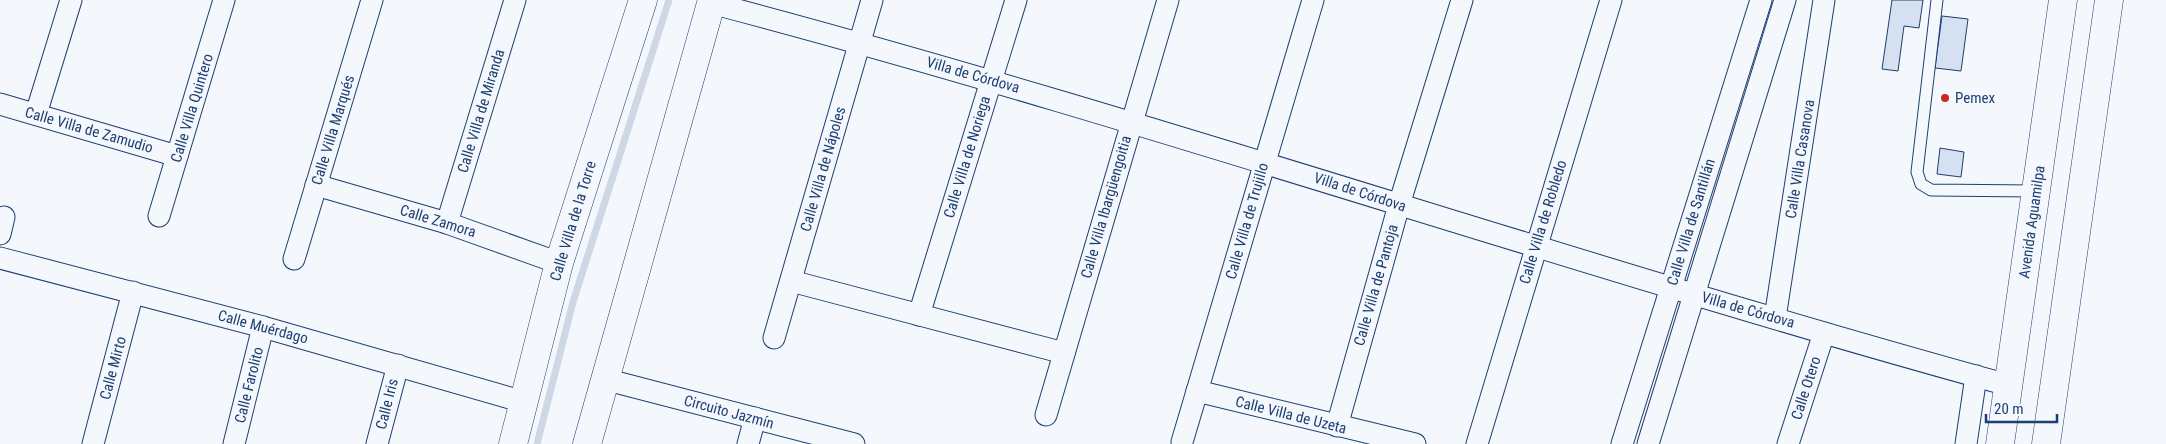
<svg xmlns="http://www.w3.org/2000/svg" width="2166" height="444" font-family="'Roboto Condensed',sans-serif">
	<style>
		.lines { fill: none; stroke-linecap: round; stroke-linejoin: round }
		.stream { stroke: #cfd7e4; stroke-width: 7 }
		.building { fill: #d5e0f0; stroke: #1d3f73 }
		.lane-casing { stroke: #1d3f73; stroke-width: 13 }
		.street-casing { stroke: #1d3f73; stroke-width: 23 }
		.secondary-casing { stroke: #1d3f73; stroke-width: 29 }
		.primary-casing { stroke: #1d3f73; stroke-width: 29 }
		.lane { stroke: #f4f7fb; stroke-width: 11 }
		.street { stroke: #f4f7fb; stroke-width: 21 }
		.secondary { stroke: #f4f7fb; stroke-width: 28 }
		.primary { stroke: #f4f7fb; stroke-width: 28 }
		.poi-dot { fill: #c62828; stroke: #f4f7fb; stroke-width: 2 }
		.labels { text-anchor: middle; stroke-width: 4; stroke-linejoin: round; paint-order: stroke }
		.street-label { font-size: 15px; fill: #1d3f73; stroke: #f4f7fb }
		.poi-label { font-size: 15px; fill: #1d3f73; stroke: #f4f7fb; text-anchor: start }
	</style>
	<rect width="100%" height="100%" fill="#f4f7fb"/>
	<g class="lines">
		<path class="stream" d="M537,444l36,-142 96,-302"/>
	</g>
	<g class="building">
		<path d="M1892,0h31l-4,28 -15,-2 -6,45 -16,-2z"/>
		<path d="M1942,16l26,3 -7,52 -26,-3z"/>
		<path d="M1940,148l24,4 -3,25 -24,-3z"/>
	</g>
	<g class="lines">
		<defs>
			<path id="lane" d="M1937,0l-20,172 4,12 10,6 105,1"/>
			<g id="street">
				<path d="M711,3c436,115 863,263 1297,382"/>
				<path d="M0,104l177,52"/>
				<path d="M36,114l35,-114"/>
				<path d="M316,185l131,38 112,40"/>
				<path d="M159,216l65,-216"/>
				<path d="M447,223l68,-223"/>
				<path d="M0,234l4,-17"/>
				<path d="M0,258l263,69 261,75"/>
				<path d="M294,259l78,-259"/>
				<path d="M791,281l273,72"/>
				<path d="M919,315l97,-315"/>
				<path d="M1775,318l49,-318"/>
				<path d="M774,338l98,-338"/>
				<path d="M604,379l250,65"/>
				<path d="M1197,391l218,53"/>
				<path d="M1046,415l122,-415"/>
				<path d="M1337,426l62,-221 63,-205"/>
				<path d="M1182,442l131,-442"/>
				<path d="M93,444l40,-152"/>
				<path d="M234,444l29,-117"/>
				<path d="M377,444l21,-79"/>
				<path d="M748,444l7,-26"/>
				<path d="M1477,444l134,-444"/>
				<path d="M1622,444l139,-444"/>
				<path d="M1648,444l137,-444"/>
				<path d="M1788,444l36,-111"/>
				<path d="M1966,444l10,-68"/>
			</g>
			<g id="secondary">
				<path d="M513,444l46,-181 84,-263"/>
				<path d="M587,444l125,-444"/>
			</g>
			<g id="primary">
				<path d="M2000,444l63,-444"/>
				<path d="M2046,444l63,-444"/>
			</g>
		</defs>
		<use href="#lane" class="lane-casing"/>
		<use href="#street" class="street-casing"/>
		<use href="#secondary" class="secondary-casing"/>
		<use href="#primary" class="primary-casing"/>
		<use href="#lane" class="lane"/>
		<use href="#street" class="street"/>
		<use href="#secondary" class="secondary"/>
		<use href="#primary" class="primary"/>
	</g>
	<circle class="poi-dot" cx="1945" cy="98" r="5"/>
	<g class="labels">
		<g class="street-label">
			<text transform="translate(973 75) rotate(16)" y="5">Villa de Córdova</text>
			<text transform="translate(192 108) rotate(-73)" y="5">Calle Villa Quintero</text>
			<text transform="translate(481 111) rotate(-73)" y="5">Calle Villa de Miranda</text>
			<text transform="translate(89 130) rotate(16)" y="5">Calle Villa de Zamudio</text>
			<text transform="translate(333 130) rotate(-73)" y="5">Calle Villa Marqués</text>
			<text transform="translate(967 157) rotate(-73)" y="5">Calle Villa de Noriega</text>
			<text transform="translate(1800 159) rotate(-81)" y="5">Calle Villa Casanova</text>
			<text transform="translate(823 169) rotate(-74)" y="5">Calle Villa de Nápoles</text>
			<text transform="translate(1360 192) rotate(18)" y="5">Villa de Córdova</text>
			<text transform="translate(1106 207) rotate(-74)" y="5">Calle Villa Ibargüengoitia</text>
			<text transform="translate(438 221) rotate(17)" y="5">Calle Zamora</text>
			<text transform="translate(573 221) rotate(-73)" y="5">Calle Villa de la Torre</text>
			<text transform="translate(1247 221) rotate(-74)" y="5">Calle Villa de Trujillo</text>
			<text transform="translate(1543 222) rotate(-73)" y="5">Calle Villa de Robledo</text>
			<text transform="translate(1691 222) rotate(-73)" y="5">Calle Villa de Santillán</text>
			<text transform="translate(2032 222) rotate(-82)" y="5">Avenida Aguamilpa</text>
			<text transform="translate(1376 285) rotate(-74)" y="5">Calle Villa de Pantoja</text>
			<text transform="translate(1748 310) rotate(16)" y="5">Villa de Córdova</text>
			<text transform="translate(263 327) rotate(15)" y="5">Calle Muérdago</text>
			<text transform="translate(113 368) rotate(-75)" y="5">Calle Mirto</text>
			<text transform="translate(249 385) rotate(-76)" y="5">Calle Farolito</text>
			<text transform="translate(1806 388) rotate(-72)" y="5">Calle Otero</text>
			<text transform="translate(387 404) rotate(-76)" y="5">Calle Iris</text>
			<text transform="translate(729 412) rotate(15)" y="5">Circuito Jazmín</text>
			<text transform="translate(1291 415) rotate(14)" y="5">Calle Villa de Uzeta</text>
		</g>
		<g class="poi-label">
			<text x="1955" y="103">Pemex</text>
		</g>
	</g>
	<path d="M1986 414v8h71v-8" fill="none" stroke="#1d3f73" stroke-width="2.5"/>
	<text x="1994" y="414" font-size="15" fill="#1d3f73" stroke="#f4f7fb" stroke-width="4" paint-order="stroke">20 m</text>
</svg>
